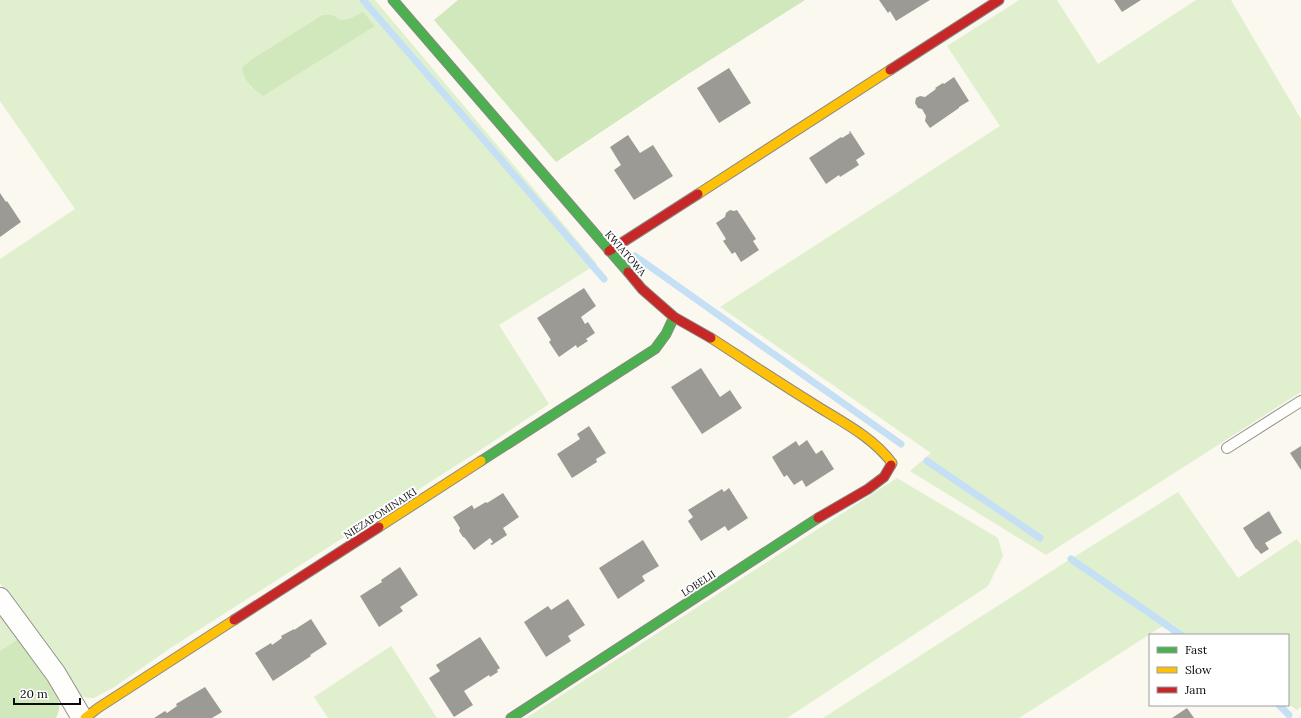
<svg xmlns="http://www.w3.org/2000/svg" width="1301" height="718" font-family="Lora,serif">
	<style>
		.green { fill: #e0f0cf; fill-rule: evenodd }
		.forest { fill: #d0e8bc }
		.lines { fill: none; stroke-linecap: round; stroke-linejoin: round }
		.stream { stroke: #c5e0f5; stroke-width: 7 }
		.building { fill: #9c9a95 }
		.lane-casing { stroke: #93928e; stroke-width: 12 }
		.street-casing { stroke: #93928e; stroke-width: 22 }
		.fast-casing { stroke: #898884; stroke-width: 11 }
		.slow-casing { stroke: #898884; stroke-width: 11 }
		.jam-casing { stroke: #898884; stroke-width: 11 }
		.lane { stroke: #fefefd; stroke-width: 10 }
		.street { stroke: #fefefd; stroke-width: 20 }
		.fast { stroke: #4caf50; stroke-width: 9 }
		.slow { stroke: #ffc107; stroke-width: 9 }
		.jam { stroke: #c62828; stroke-width: 9 }
		.labels { text-anchor: middle; stroke-width: 4; stroke-linejoin: round; paint-order: stroke }
		.street-label { font-size: 10px; fill: #0b0b0b; stroke: #fff }
	</style>
	<rect width="100%" height="100%" fill="#faf8ef"/>
	<g class="green">
		<path d="M0,0h375l222,264 -98,61 50,79 -61,41 -319,204 -53,37 -22,12h-7l-9,-4 -40,-59 -38,-52v-324l75,-50 -75,-108zM363,12l-112,75 -9,-20 10,-8 70,-44h11l8,5h8z"/>
		<path d="M1019,0h38l41,64 98,-64h35l70,119v273l-255,163 -136,-84 21,-18 -211,-146 280,-181 -53,-80z"/>
		<path d="M897,478l101,60 5,18 -15,30 -201,132h-261z"/>
		<path d="M1178,492l60,86 59,-39 4,6v162l-4,3 -9,-6v-69h-101l-18,-13 -150,96h-196l238,-153z"/>
		<path d="M0,611l20,27 -20,13z"/>
		<path d="M391,646l46,72h-109l-14,-21z"/>
	</g>
	<g class="forest">
		<path d="M458,0h347l-117,74 -132,88 -122,-142z"/>
		<path d="M363,12l12,14 -112,70c-10,-8 -20,-15 -21,-29l10,-8 70,-44h11l8,5 8,-1z"/>
		<path d="M20,638c10,15 37,49 39,65 1,5 -1,11 -3,15h-56v-67z"/>
	</g>
	<g class="lines">
		<g class="stream">
			<path d="M363,0l241,279"/>
			<path d="M635,256l266,188"/>
			<path d="M927,461l113,77"/>
			<path d="M1071,559l110,76"/>
			<path d="M1279,705l10,10"/>
		</g>
	</g>
	<g class="building">
		<path d="M879,0h51l-34,21 -6,-10 -2,2z"/>
		<path d="M1114,0h27l-19,12z"/>
		<path d="M729,68l22,35 -32,20 -22,-35z"/>
		<path d="M954,77l15,24 -10,6v1l-29,20 -5,-7 1,-5 -4,-7 -4,-1 -3,-5 1,-5 4,-2 5,1 11,-8 -1,-1 8,-5 1,1z"/>
		<path d="M850,131l15,23 -9,6 3,5 -19,12 -1,-2 -13,9 -17,-26 32,-21 1,1 8,-5 -1,-1z"/>
		<path d="M628,135l12,18 13,-8 20,31 -39,24 -20,-30 7,-5 -11,-18z"/>
		<path d="M0,193l6,9 1,-1 14,21 -21,15z"/>
		<path d="M730,210l4,1 3,-1 19,29 -3,2 6,9 -18,12 -6,-10 -3,2 -9,-13 3,-2 -10,-16 9,-6 1,-4z"/>
		<path d="M584,288l12,18 -15,11 4,7 3,-2 7,11 -9,6 2,2 -11,7 -1,-3 -17,12 -10,-15 2,-2 -14,-22z"/>
		<path d="M701,368l19,29 10,-7 12,18 -40,26 -31,-47z"/>
		<path d="M589,426l17,27 -10,6 1,3 -25,16 -15,-24 23,-15 -3,-5z"/>
		<path d="M807,440l9,14 6,-4 12,19 -28,18 -4,-7 -8,5 -7,-10 -3,2 -12,-20 24,-16 3,5z"/>
		<path d="M1301,446v24l-11,-17z"/>
		<path d="M729,488l19,30 -20,13 -3,-5 -24,15 -13,-20 5,-4 -5,-7 34,-21 2,3z"/>
		<path d="M503,493l16,24 -16,11 4,7 -15,10 -2,-1 3,-2 -3,-4 -16,12 -9,-12 -2,-1 -4,-6 1,-3 -7,-11 19,-12 2,4 12,-7 1,1z"/>
		<path d="M1269,511l13,22 -17,10 4,6 -8,5 -4,-5h-1l-13,-21z"/>
		<path d="M643,540l16,26 -17,10 3,5 -27,18 -19,-31z"/>
		<path d="M400,567l18,28 -18,12 3,4 -24,16 -19,-31 22,-14 -1,-2z"/>
		<path d="M568,599l17,26 -17,11 3,5 -25,16 -22,-35 24,-16 3,4z"/>
		<path d="M311,619l16,25 -17,11 1,1 -38,25 -18,-28 16,-10 1,2 10,-7 -1,-2 13,-7v1z"/>
		<path d="M480,637l20,31 -3,2 1,2 -8,5 -1,-2 -25,16 9,14 -19,12 -25,-39 11,-7 -4,-6z"/>
		<path d="M205,687l17,25 -10,6h-58l11,-7 2,2 10,-7 -1,-2z"/>
		<path d="M1187,708l7,10h-22z"/>
	</g>
	<g class="lines">
		<defs>
			<path id="lane" d="M1227,448l74,-47"/>
			<path id="street" d="M0,598l56,76 26,44"/>
			<g id="fast">
				<path d="M393,0l235,272"/>
				<path d="M481,461l174,-112 11,-15 8,-17"/>
				<path d="M511,718l307,-200"/>
			</g>
			<g id="slow">
				<path d="M698,194l192,-124"/>
				<path d="M711,338c34,22 67,44 101,65 28,18 60,33 80,60l-1,2"/>
				<path d="M379,527l102,-66"/>
				<path d="M85,718l13,-10 136,-88"/>
			</g>
			<g id="jam">
				<path d="M890,70l109,-70"/>
				<path d="M609,251l89,-57"/>
				<path d="M628,272l14,17 32,28 37,21"/>
				<path d="M818,518l50,-29 16,-12 7,-12"/>
				<path d="M234,620l145,-93"/>
			</g>
		</defs>
		<use href="#lane" class="lane-casing"/>
		<use href="#street" class="street-casing"/>
		<use href="#fast" class="fast-casing"/>
		<use href="#slow" class="slow-casing"/>
		<use href="#jam" class="jam-casing"/>
		<use href="#lane" class="lane"/>
		<use href="#street" class="street"/>
		<use href="#fast" class="fast"/>
		<use href="#slow" class="slow"/>
		<use href="#jam" class="jam"/>
	</g>
	<g class="labels">
		<g class="street-label">
			<text transform="translate(626 253) rotate(49)" y="4">KWIATOWA</text>
			<text transform="translate(380 513) rotate(-33)" y="4">NIEZAPOMINAJKI</text>
			<text transform="translate(698 583) rotate(-33)" y="4">LOBELII</text>
		</g>
	</g>
	<rect x="1149" y="634" width="140" height="72" fill="#ffffff" stroke="#9d9d9d"/>
	<rect x="1157" y="647" width="20" height="6" fill="#4caf50" stroke="#9d9d9d"/>
	<text x="1185" y="654" font-size="12" fill="#0b0b0b">Fast</text>
	<rect x="1157" y="667" width="20" height="6" fill="#ffc107" stroke="#9d9d9d"/>
	<text x="1185" y="674" font-size="12" fill="#0b0b0b">Slow</text>
	<rect x="1157" y="687" width="20" height="6" fill="#c62828" stroke="#9d9d9d"/>
	<text x="1185" y="694" font-size="12" fill="#0b0b0b">Jam</text>
	<path d="M14 698v6h66v-6" fill="none" stroke="#0b0b0b" stroke-width="2"/>
	<text x="20" y="698" font-size="12" fill="#0b0b0b" stroke="#ffffff" stroke-width="3" paint-order="stroke">20 m</text>
</svg>
